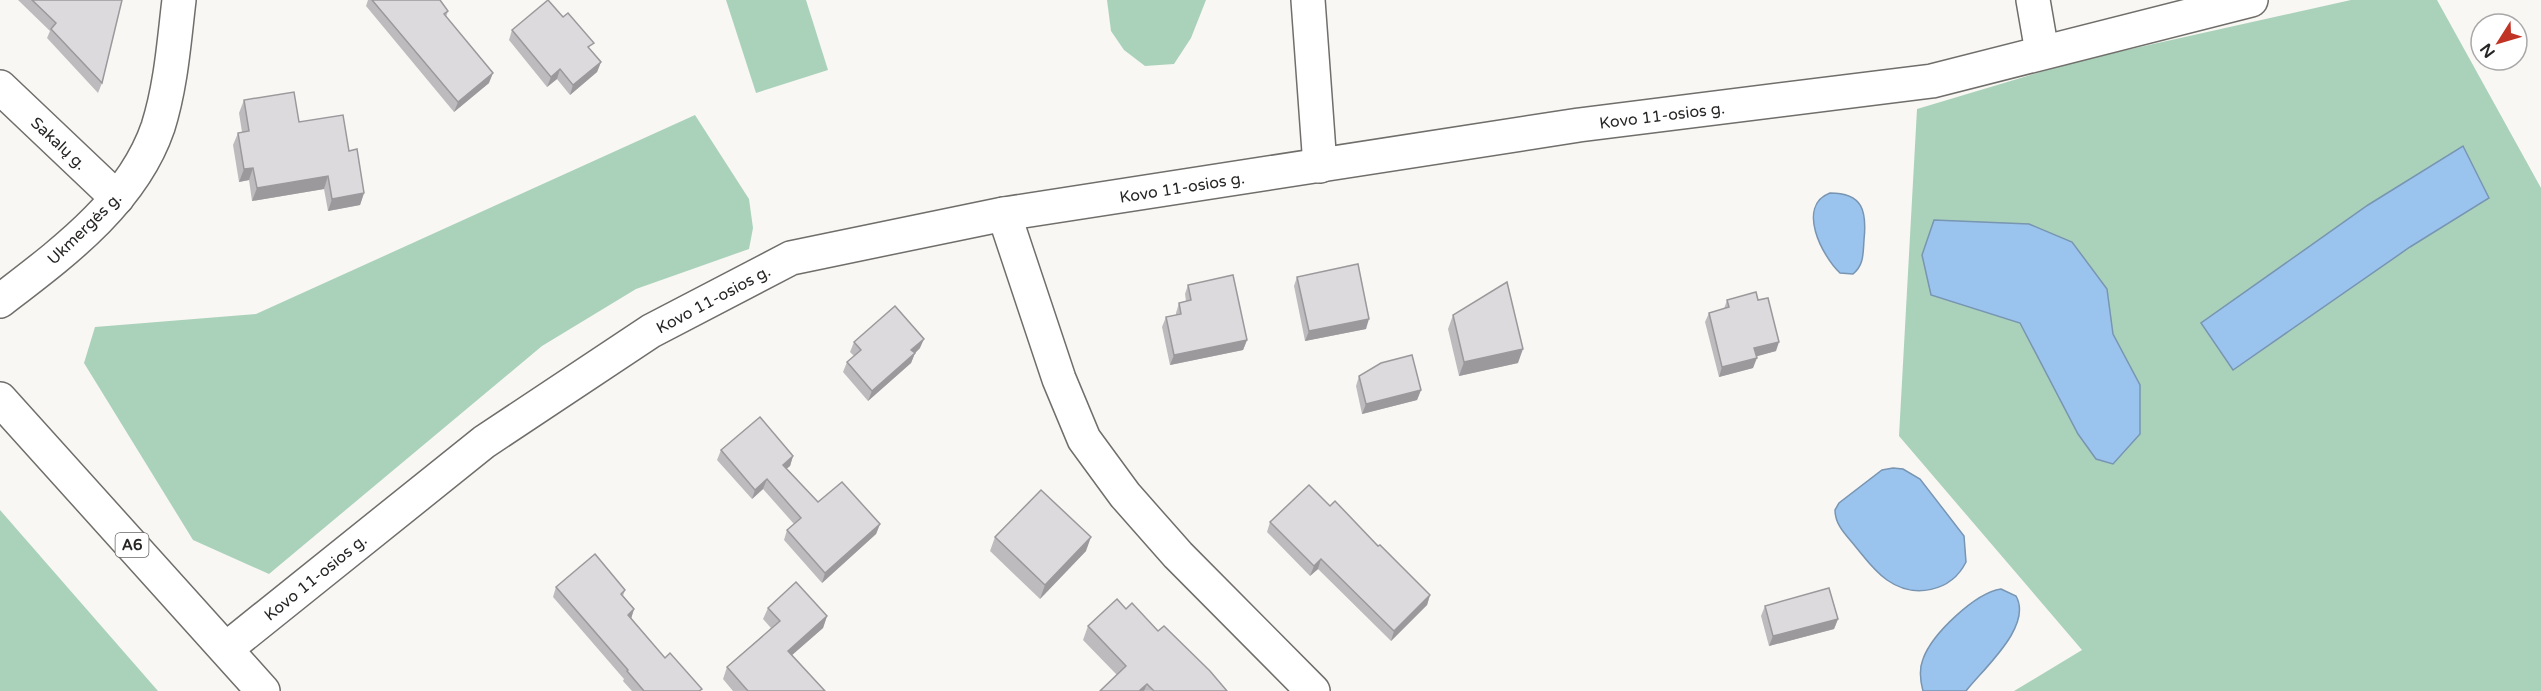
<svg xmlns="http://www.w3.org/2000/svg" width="2541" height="691" font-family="'Varela Round',sans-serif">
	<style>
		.green { fill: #aad2ba }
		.water { fill: #9ac4ee; stroke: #7895b2; stroke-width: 1.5 }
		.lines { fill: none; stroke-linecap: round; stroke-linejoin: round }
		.minor-casing { stroke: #706e6b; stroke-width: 36 }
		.highway-casing { stroke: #706e6b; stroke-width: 36 }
		.minor { stroke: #fff; stroke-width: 33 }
		.highway { stroke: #fff; stroke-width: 33 }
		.wall { fill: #bebbbf }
		.shaded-wall { fill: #9b999b }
		.building { fill: #dddade; stroke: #9b999b; stroke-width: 1.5 }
		.labels { text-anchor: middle; stroke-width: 4.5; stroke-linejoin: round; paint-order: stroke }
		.shield { fill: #fff; stroke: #686766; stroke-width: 1.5 }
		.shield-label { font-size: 15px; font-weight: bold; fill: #272625 }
		.street-label { font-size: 16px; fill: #272625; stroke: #fff }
	</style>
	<rect width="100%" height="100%" fill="#f9f7f3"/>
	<g class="green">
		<path d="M726,0h80l22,70 -72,23z"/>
		<path d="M1107,0h99l-15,38 -17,26 -29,2 -21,-16 -13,-19z"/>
		<path d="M2351,0h86l104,188v503h-527l68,-41 -183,-214 18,-327 160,-48z"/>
		<path d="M695,115l54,84 4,29 -4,21 -113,40 -94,57 -273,228 -76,-34 -109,-177 11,-36 161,-13z"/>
		<path d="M0,510l158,181h-158z"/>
	</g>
	<g class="water">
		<path d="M2463,146l26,52 -79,49 -177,123 -32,-47 167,-118z"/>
		<path d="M1830,193c33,0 37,18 34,47 -1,14 0,25 -11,34l-13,-1c-18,-17 -44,-67 -10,-80z"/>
		<path d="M1934,220l95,4 43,18 35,47 6,45 27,51v49l-27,30 -17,-5 -18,-25 -58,-111 -89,-28 -9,-40z"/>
		<path d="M1893,468l10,1 17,10 44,57 2,26c-15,30 -52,37 -79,18 -13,-9 -22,-22 -32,-34 -9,-11 -20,-21 -20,-36l4,-7 43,-33z"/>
		<path d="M2001,589l15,7c17,30 -32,72 -50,95h-43c-3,-11 -4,-22 0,-32 9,-25 52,-66 78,-70z"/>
	</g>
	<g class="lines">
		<defs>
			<g id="minor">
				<path d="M1308,0l12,166"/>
				<path d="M2033,0l9,52"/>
				<path d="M0,87l117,111"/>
				<path d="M1004,214l55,165 25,60 41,56 53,60 135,136"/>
				<path d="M0,301c61,-47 132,-98 158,-174 13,-41 16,-85 21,-127"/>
				<path d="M226,649l258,-207 167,-111 140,-73 213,-44 575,-89 353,-44 319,-81"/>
			</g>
			<path id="highway" d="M0,399l263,292"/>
		</defs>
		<use href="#minor" class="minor-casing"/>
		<use href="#highway" class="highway-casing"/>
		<use href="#minor" class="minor"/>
		<use href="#highway" class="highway"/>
	</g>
	<g class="wall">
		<path d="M18,0h104l-20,83 -4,10 -51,-55 3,-7z"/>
		<path d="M368,0h72l8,11 -2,6 43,66 -35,29 -88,-106z"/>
		<path d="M512,30l79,20 10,12 -4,10 -27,23 -13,-16 -10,8 -38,-47z"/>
		<path d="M244,100l55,22 50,29 15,42 -4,12 -32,6 -4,-22 -72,12 -3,-21 -10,2 -6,-37 5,-12 4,-1 -3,-19z"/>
		<path d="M1297,277l69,52 -61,12 -11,-55z"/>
		<path d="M1188,285l59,55 -4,10 -73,15 -8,-38 4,-10 10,-2v-2l3,-10 7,-2 -1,-7z"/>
		<path d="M1727,300h31l18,51 -20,5 -3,12 -34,9 -14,-55 4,-9 15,-4z"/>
		<path d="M1453,315l65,48 -59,13 -11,-47z"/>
		<path d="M854,342l66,6 -5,5 -4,10 -43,38 -25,-29 4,-10 7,-6 -4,-4z"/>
		<path d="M1359,376l62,14 -4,10 -55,14 -6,-28z"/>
		<path d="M721,450l72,6 -3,10 -4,3 32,33 62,22 -4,10 -54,49 -38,-43 3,-10 7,-6 -31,-35 -11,10 -35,-39z"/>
		<path d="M1330,506l48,40 52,49 -3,10 -36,36 -73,-72 -8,7 -43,-44 3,-10z"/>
		<path d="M995,537l91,14 -46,48 -50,-48z"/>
		<path d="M556,587l69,3 -2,6 11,13 -3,9 34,40 36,33h-69l-9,-10 1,-2 -71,-82z"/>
		<path d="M1765,606l73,13 -4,10 -65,17 -8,-30z"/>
		<path d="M768,608l59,8 -4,12 -31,27 33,36h-92l-10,-12 4,-12 44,-39 -8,-9z"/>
		<path d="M1126,609l32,22 69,60h-127l17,-16 -34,-35 5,-14z"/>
	</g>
	<g class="shaded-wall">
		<path d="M601,62l-4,10 -27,23 3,-10z"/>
		<path d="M560,69l-3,10 -10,8 4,-10z"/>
		<path d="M493,73l-4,10 -35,29 4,-10z"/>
		<path d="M253,168l-4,12 -10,2 5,-13z"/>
		<path d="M328,176l-4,13 -72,12 5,-13z"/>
		<path d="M364,193l-4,12 -32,6 4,-12z"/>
		<path d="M1369,319l-3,10 -61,12 4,-10z"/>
		<path d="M924,339l-4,9 -5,5 -4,10 -43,38 4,-10 39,-41z"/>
		<path d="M1247,340l-4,10 -73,15 4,-10z"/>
		<path d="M1779,342l-3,9 -25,7 3,-10z"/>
		<path d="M1523,349l-5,14 -59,13 5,-14z"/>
		<path d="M1757,358l-4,10 -34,9 3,-10z"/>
		<path d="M1421,390l-4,10 -55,14 4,-10z"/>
		<path d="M793,456l-3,10 -11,9 4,-10z"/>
		<path d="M767,479l-4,10 -11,10 3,-9z"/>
		<path d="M880,524l-4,10 -54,49 3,-10z"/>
		<path d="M1091,537l-5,14 -46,48 5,-14z"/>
		<path d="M1321,559l-3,10 -8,7 4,-10z"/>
		<path d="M1430,595l-3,10 -36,36 3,-10z"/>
		<path d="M634,609l-3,10 -3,-4z"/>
		<path d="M827,616l-4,12 -39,34 4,-11z"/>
		<path d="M1838,619l-4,10 -65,17 4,-10z"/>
		<path d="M1147,684l-3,7h-5z"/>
	</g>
	<g class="building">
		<path d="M32,0h90l-20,83 -51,-54 5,-6z"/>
		<path d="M372,0h68l8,11 -4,3 49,59 -35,29z"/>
		<path d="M548,0l15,17 5,-4 26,30 -6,4 13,15 -28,23 -13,-16 -9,8 -39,-47z"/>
		<path d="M294,92l5,30 44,-7 6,36 8,-2 7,44 -32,6 -4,-23 -71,12 -4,-20 -9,1 -6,-36 11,-2 -5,-31z"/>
		<path d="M1358,264l11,55 -60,12 -12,-54z"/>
		<path d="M1233,275l14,65 -73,15 -8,-38 15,-3 -2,-11 12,-3 -3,-15z"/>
		<path d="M1507,282l16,67 -59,13 -11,-47z"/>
		<path d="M1756,292l2,8 10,-2 11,44 -25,6 3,10 -35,9 -13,-54 20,-6 -2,-7z"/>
		<path d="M895,306l29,33 -13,11 4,3 -43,38 -25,-29 14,-12 -7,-8z"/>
		<path d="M1412,355l9,35 -55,14 -7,-28 22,-13z"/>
		<path d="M760,417l33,39 -10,9 35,37 24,-20 38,42 -55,49 -38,-43 14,-12 -34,-39 -12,11 -34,-40z"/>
		<path d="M1309,485l21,21 5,-5 43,45 2,-1 50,50 -36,36 -73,-72 -7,7 -44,-44z"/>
		<path d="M1041,490l50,47 -46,48 -50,-48z"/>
		<path d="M595,554l30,36 -4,4 13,15 -6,6 37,43 5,-5 32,36 -3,2h-55l-17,-20 1,-1 -72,-83z"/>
		<path d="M796,582l31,34 -39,35 37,40h-77l-21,-24 53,-46 -12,-13z"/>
		<path d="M1829,588l9,31 -65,17 -8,-30z"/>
		<path d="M1117,599l9,10 6,-6 26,28 6,-5 46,45 17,20h-73l-7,-7 -8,7h-39l26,-25 -38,-40z"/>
	</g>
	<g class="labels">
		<rect class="shield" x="115.5" y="533" width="33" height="24" rx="4.5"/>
		<g class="shield-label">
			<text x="132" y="550">A6</text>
		</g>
		<g class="street-label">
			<text transform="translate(1662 115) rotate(-7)" y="6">Kovo 11-osios g.</text>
			<text transform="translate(59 143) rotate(43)" y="6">Sakalų g.</text>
			<text transform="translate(1182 187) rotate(-9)" y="6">Kovo 11-osios g.</text>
			<text transform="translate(84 228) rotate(-44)" y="6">Ukmergės g.</text>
			<text transform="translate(713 299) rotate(-28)" y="6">Kovo 11-osios g.</text>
			<text transform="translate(315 577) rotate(-39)" y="6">Kovo 11-osios g.</text>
		</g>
	</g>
	<g transform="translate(2499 42) rotate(233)"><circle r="28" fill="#ffffff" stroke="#a9a8a8" stroke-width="1.5"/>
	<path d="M0-4.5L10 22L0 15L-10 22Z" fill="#c03325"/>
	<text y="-9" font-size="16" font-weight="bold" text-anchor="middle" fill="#272625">N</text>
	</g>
</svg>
